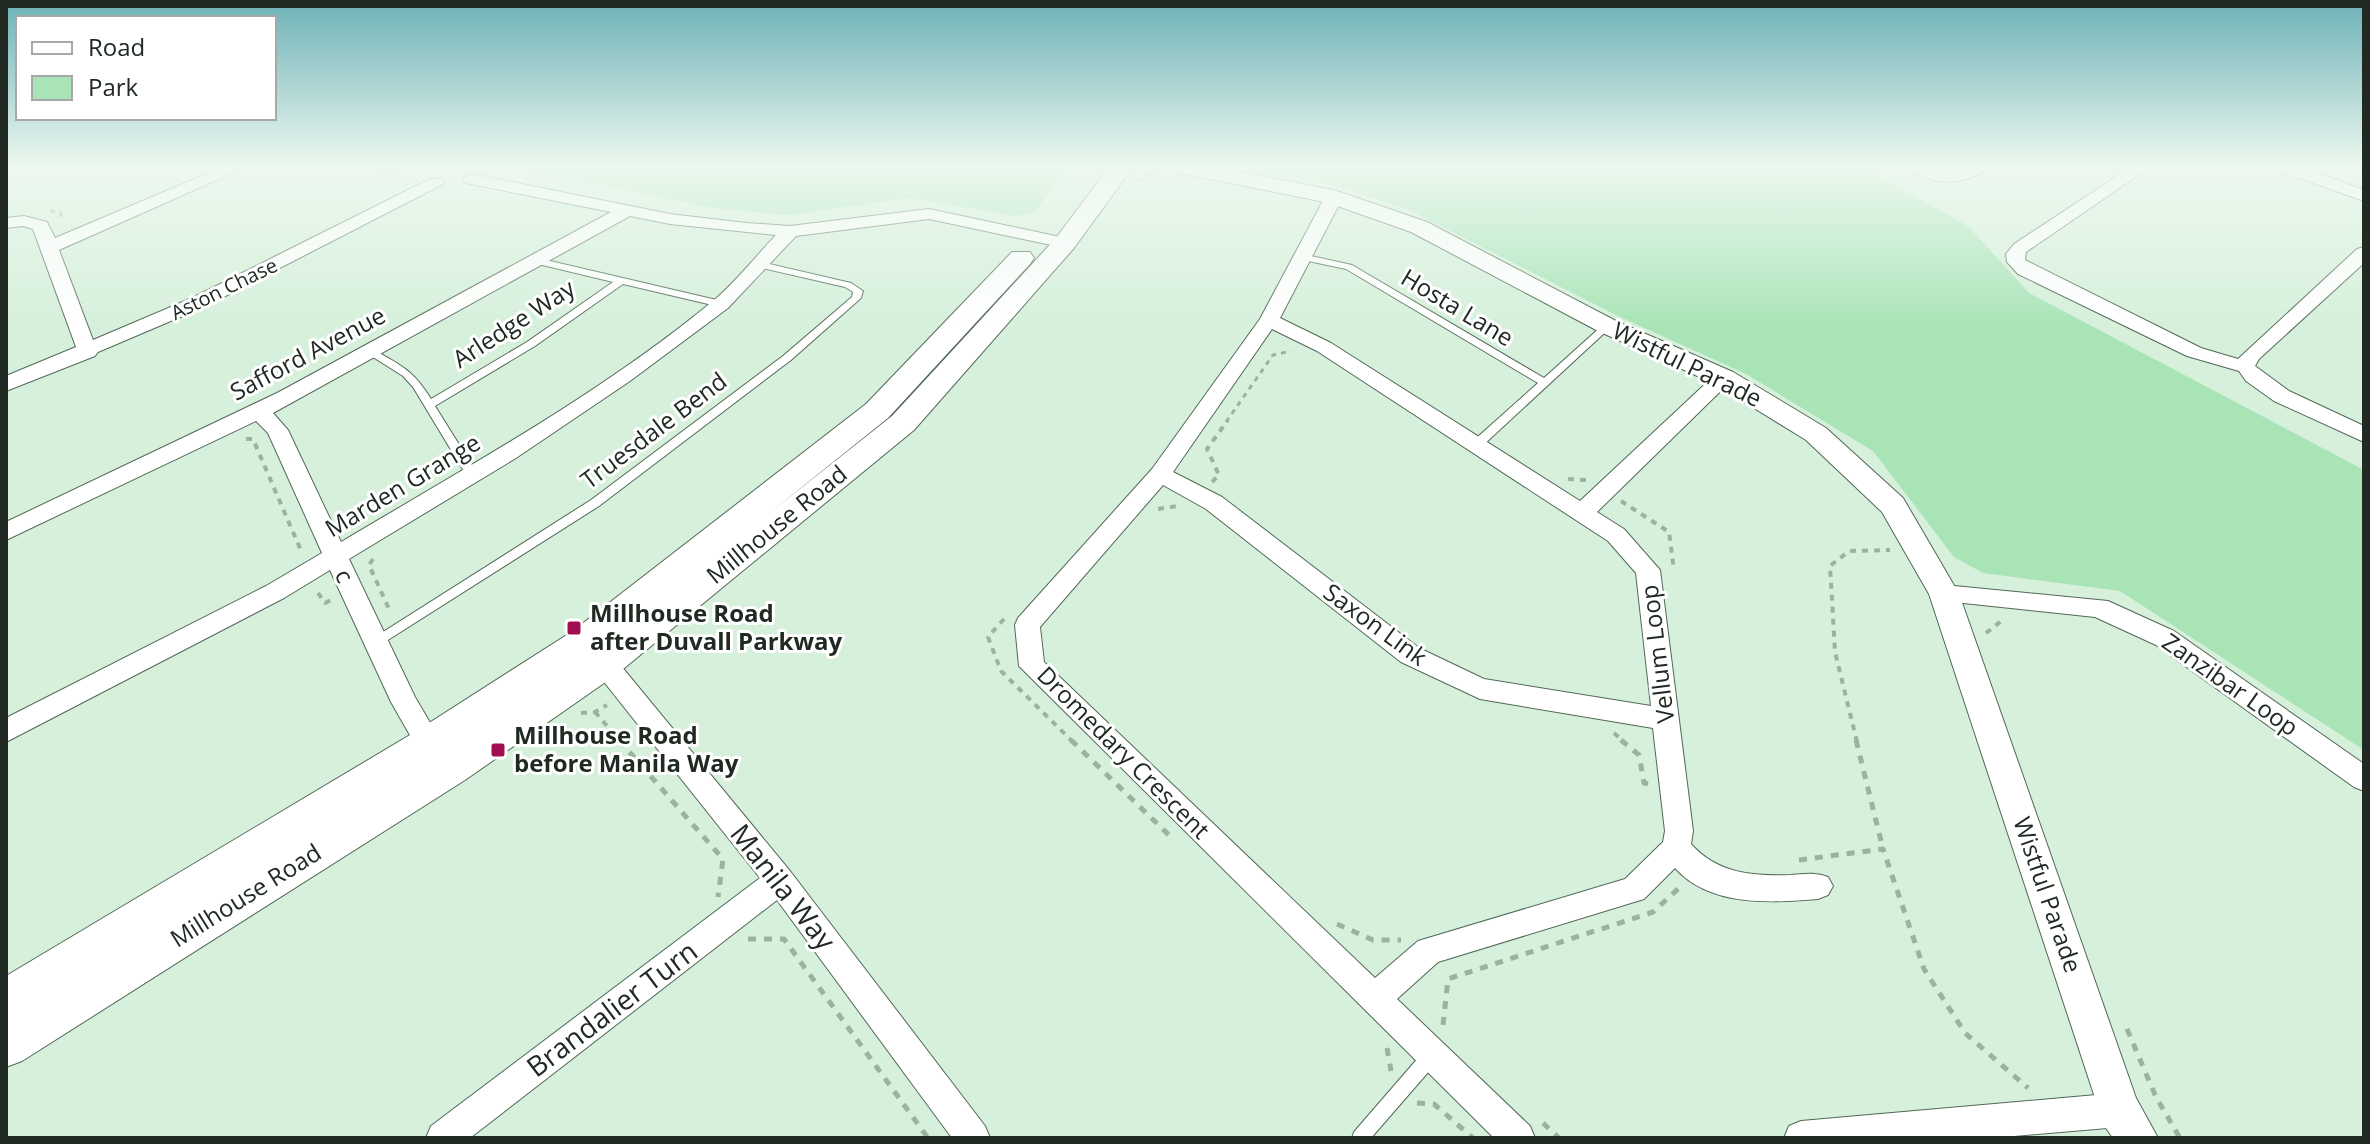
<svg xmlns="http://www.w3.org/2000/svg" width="2370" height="1144" font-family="'Open Sans',sans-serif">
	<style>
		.green { fill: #a9e4b7 }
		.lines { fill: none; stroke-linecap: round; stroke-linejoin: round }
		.service-casing { stroke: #526857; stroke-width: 2 }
		.minor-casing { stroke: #526857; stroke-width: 2 }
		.tertiary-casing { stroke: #526857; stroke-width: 2 }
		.secondary-casing { stroke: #526857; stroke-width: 2 }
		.path-far2 { stroke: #9db1a1; stroke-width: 3; stroke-dasharray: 5 5; stroke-linecap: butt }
		.path-far1 { stroke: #9db1a1; stroke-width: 4; stroke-dasharray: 6 6; stroke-linecap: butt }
		.path { stroke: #9db1a1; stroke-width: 5; stroke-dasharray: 8 8; stroke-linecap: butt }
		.service { fill: #fff; fill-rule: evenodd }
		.minor { fill: #fff; fill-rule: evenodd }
		.tertiary { fill: #fff; fill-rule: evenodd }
		.secondary { fill: #fff; fill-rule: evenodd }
		.poi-dot { fill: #a20e52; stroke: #fff; stroke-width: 3 }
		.labels { text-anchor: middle; stroke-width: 6; stroke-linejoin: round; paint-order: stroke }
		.far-street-label { font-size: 20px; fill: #202a22; stroke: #fff }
		.street-label { font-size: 24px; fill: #202a22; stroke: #fff }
		.poi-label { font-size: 24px; font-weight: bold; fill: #202a22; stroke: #fff; text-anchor: start }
		.near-street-label { font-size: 28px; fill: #202a22; stroke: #fff }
	</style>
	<rect width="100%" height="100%" fill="#d6f0db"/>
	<g class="green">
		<path d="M510,167h560l-35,45 -19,4 -107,-18 -120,17 -75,-7z"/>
		<path d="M1230,167h634l105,60 60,66 335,177v280l-244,-159 -137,-18 -29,-16 -81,-106 -127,-77 -128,-58 -211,-107 -74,-24z"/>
	</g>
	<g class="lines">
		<defs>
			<g id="service">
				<path d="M1302,254l50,11 192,113 60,-54h6l2,2 -132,122 -4,1 -5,-4 1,-3 66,-59 -192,-114 -47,-10v-4z"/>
				<path d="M533,257l188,44 5,3 -5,3 -98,-23 -88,62 -100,60 43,69 -6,4 -4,-1 -55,-91 -10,-11 -38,-24 1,-2h8c28,16 39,20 57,49l96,-57 86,-60 -83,-20 -2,-2z"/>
				<path d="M761,262l90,21 12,8 -2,7 -70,62 -192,146 -219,139h-8l-2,-3 2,-3 219,-139 192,-144 69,-59 1,-5 -8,-5 -87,-20v-4z"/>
				<path d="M1431,1048l6,2 2,6 -2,6 -66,76h-19l2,-6 71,-82z"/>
			</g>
			<g id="minor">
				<path d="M223,167h23l-187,83 34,90 99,-42 238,-119h12l3,4 -239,123 -108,46 -3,4 -89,35v-15l70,-29 -43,-118 -10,-3 -17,2v-10l18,-2 23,6 8,16z"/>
				<path d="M1910,167l38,4 39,-4c-18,19 -59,20 -77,0z"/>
				<path d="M2131,167h19l-124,85 -1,8 176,88 37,11 119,-110 7,-2v16l-105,96 -4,7 34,25 75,35v16l-90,-41 -28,-20 -7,-10 -52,-15 -169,-82 -11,-12 -1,-8 8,-10z"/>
				<path d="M2278,167h24l62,23v11l-84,-30z"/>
				<path d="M472,174l198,40 76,9 44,3 139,-17 136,29 9,5 -9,5 -136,-29 -133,17 -68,72 -98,73 -114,77 -167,101 66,138 27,46 -3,8 -10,3 -10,-3 -28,-49 -61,-132 -46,28 -278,144v-24l260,-132 56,-33 -54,-120 -12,-12 -250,119v-18l273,-130 332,-180 -145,-29 -3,-4zM630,216l40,8 106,11c-21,22 -40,47 -63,66 -114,94 -246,166 -372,241l-53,-112 -15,-17z"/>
				<path d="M1334,192l9,5 -63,121 51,25 249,158 137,-128h14l3,5 -137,134 27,17 36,41 33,261 -2,13c27,30 61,32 100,31 13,-1 25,-3 37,2l5,9 -5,9 -10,4c-47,4 -108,8 -143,-31l-31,31 -206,63 -41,37 133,127 5,12h-41l-475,-472 -4,-41 3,-7 134,-149 108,-150 65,-122zM1272,329l45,22 291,190 28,32 15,133 -167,-27 -65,-31 -197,-151 -49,-25zM1163,485l43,24 195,153 79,37 173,29 12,103 -2,11 -38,37 -207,62 -43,37 -331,-316 -4,-35z"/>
				<path d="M1944,585l164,16 66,30 190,133v27l-10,-4 -198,-142 -61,-28 -160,-17 -3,-6 3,-6z"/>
				<path d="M594,641l9,3 187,227 195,255 5,12h-38l-175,-238 -307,238h-44l5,-12 329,-248 -175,-220 -4,-7 4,-7z"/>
				<path d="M2119,1093l12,5 5,12 -5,12 -12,5 -127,11h-208l5,-12 12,-5z"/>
			</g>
			<path id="tertiary" d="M1170,167h44l120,23 93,32 189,99 117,51 93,56 77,70 56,96 177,504 22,40h-45l-9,-13 -175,-531 -47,-82 -76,-72 -91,-56 -117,-53 -187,-99 -82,-29 -148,-30z"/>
			<path id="secondary" d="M1109,167h24l-59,81 -160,182 -297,244 -152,106 -443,281 -16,6v-91l409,-244 158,-101 293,-227 146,-152h18l4,6 -4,6 -142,154 -121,97 125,-99 164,-178z"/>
		</defs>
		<use href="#service" class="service-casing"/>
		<use href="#minor" class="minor-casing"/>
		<use href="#tertiary" class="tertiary-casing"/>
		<use href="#secondary" class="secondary-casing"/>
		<g class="path-far2">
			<path d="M367,167l38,11"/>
			<path d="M1137,181l24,-11"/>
			<path d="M50,211l10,1 3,9"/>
			<path d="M1226,422l47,-67 18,-4"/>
		</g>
		<g class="path-far1">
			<path d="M246,439h7l49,114"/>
			<path d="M1568,479l19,1"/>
			<path d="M1212,482l7,-7 -12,-26 21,-29"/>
			<path d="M1621,501l48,31 5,38"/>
			<path d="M1158,509l19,-3"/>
			<path d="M373,559l-4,6 20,44"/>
			<path d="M318,593l7,10 8,-4"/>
			<path d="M1004,619l-16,18 13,34 72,71"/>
			<path d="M1986,633l18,-14"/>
			<path d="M595,712l26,30"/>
			<path d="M581,713l14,-1 12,-7"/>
			<path d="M1614,733l10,9"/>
			<path d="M1857,742l-22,-90 -5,-86 19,-15 41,-1"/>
		</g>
		<g class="path">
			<path d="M619,740l104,119 -5,38"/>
			<path d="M1071,740l101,98"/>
			<path d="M1621,740l18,15 5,28 6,1"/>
			<path d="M1856,740l27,109"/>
			<path d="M1799,860l84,-11 41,120 41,64 63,55"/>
			<path d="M1337,924l36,16h28"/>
			<path d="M748,939h36l144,199"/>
			<path d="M1443,1025l5,-46 205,-67 27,-25"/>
			<path d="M2127,1029l29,68 24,41"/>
			<path d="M1387,1048l4,23"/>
			<path d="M1417,1103l17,1 39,34"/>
			<path d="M1543,1123l16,15"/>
		</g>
		<use href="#service" class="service"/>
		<use href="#minor" class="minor"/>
		<use href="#tertiary" class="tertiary"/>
		<use href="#secondary" class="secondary"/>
	</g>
	<linearGradient id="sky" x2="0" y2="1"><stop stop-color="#6cb1b7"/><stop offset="0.51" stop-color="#edf8ef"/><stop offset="1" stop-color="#edf8ef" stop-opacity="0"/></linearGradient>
	<rect width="2370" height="327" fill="url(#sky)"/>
	<g class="poi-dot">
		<rect x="566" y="620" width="16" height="16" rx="4"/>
		<rect x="490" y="742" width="16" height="16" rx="4"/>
	</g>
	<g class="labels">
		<g class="far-street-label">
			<text transform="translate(224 289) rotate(-26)" y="7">Aston Chase</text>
		</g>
		<g class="street-label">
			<text transform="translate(1457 308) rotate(31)" y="8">Hosta Lane</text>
			<text transform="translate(514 324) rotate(-33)" y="8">Arledge Way</text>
			<text transform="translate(308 354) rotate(-28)" y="8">Safford Avenue</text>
			<text transform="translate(1687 365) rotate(26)" y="8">Wistful Parade</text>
			<text transform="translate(654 431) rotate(-37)" y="8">Truesdale Bend</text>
			<text transform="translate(403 486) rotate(-31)" y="8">Marden Grange</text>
			<text transform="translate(777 525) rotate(-39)" y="8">Millhouse Road</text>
			<text transform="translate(344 576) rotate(65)" y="8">c</text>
			<text transform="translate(1375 625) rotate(36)" y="8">Saxon Link</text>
			<text transform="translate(1658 654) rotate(-97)" y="8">Vellum Loop</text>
			<text transform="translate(2230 685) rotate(35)" y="8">Zanzibar Loop</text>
			<text transform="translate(1123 753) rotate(45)" y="8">Dromedary Crescent</text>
			<text transform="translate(2047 895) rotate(71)" y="8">Wistful Parade</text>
			<text transform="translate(246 896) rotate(-32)" y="8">Millhouse Road</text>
		</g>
		<g class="poi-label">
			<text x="590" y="622">Millhouse Road<tspan x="590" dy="28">after Duvall Parkway</tspan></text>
			<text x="514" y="744">Millhouse Road<tspan x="514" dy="28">before Manila Way</tspan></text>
		</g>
		<g class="near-street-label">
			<text transform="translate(783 887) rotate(52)" y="10">Manila Way</text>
			<text transform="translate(612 1009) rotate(-37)" y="10">Brandalier Turn</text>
		</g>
	</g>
	<rect width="2370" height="1144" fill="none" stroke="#202a22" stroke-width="16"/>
	<rect x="16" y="16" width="260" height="104" fill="#ffffff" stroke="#a6aaa7" stroke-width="2"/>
	<rect x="32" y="42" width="40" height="12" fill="#ffffff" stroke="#a6aaa7" stroke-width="2"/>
	<text x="88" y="56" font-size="24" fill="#202a22">Road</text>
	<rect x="32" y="76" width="40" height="24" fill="#a9e4b7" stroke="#a6aaa7" stroke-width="2"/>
	<text x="88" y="96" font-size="24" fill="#202a22">Park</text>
</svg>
